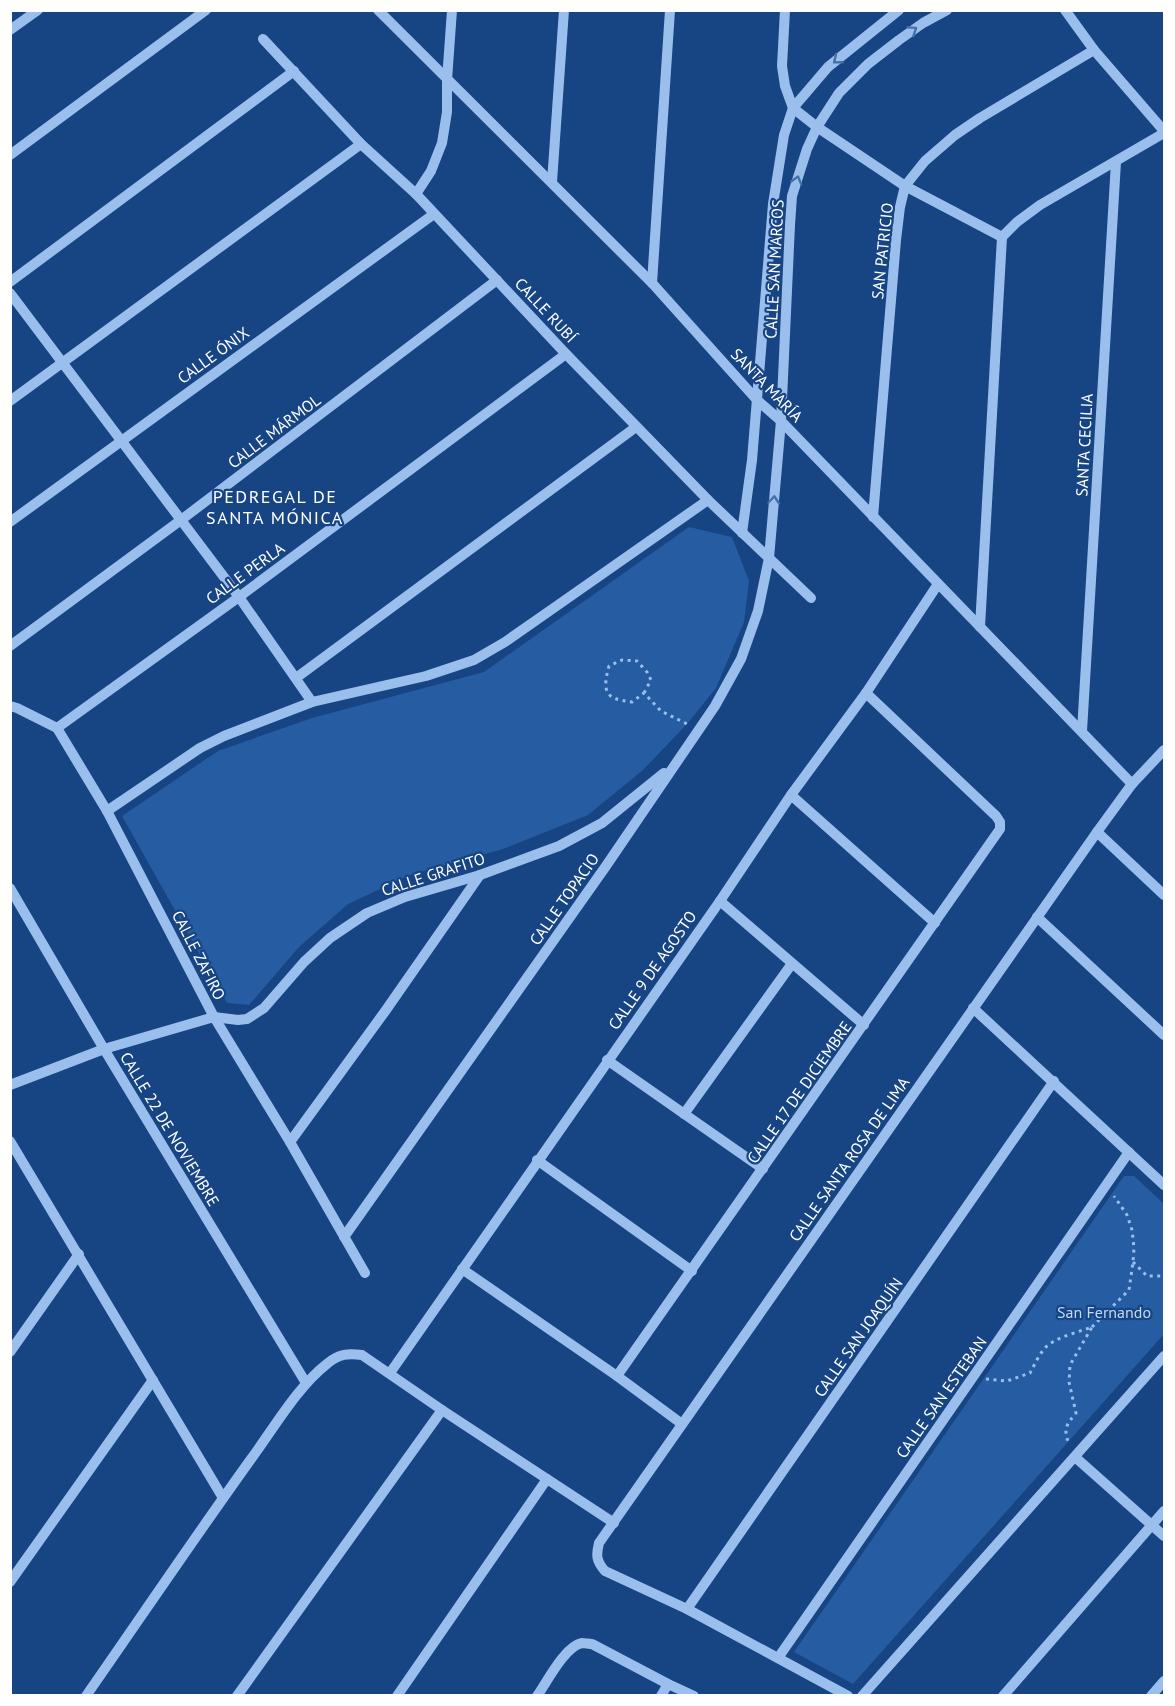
<svg xmlns="http://www.w3.org/2000/svg" width="1175" height="1706" font-family="'PT Sans',sans-serif">
	<style>
		.green { fill: #255ca2 }
		.lines { fill: none; stroke-linecap: round; stroke-linejoin: round }
		.path { stroke: #9bbfed; stroke-width: 3; stroke-dasharray: 3 4.5; stroke-linecap: butt }
		.minor { stroke: #9bbfed; stroke-width: 10 }
		.oneway { stroke: #4570a9 }
		.labels { text-anchor: middle; stroke-width: 4.5; stroke-linejoin: round; paint-order: stroke }
		.street-label { font-size: 16px; fill: #fff; stroke: #174584 }
		.park-label { font-size: 16px; fill: #c0dafa; stroke: #174584 }
		.neighbourhood-label { font-size: 18px; letter-spacing: 1.5px; fill: #fff; stroke: #174584 }
	</style>
	<rect width="100%" height="100%" fill="#174584"/>
	<g class="green">
		<path d="M689,527l43,10 17,44 -5,41 -28,66 -29,36 -44,46 -55,45 -85,34 -93,26 -62,29 -49,43 -50,58 -22,-2 -105,-187 96,-65 94,-33 172,-46z"/>
		<path d="M1124,1176h10l30,28v130l-311,350 -59,-32z"/>
	</g>
	<g class="lines">
		<g class="path">
			<path d="M644,693l7,-13 -4,-8 -10,-11 -15,-1 -13,6c-7,26 -4,33 23,36l12,-9 17,18 28,14"/>
			<path d="M1133,1262l14,14h17"/>
			<path d="M1092,1327l37,-37 4,-28 1,-14 -2,-18 -5,-15 -13,-19"/>
			<path d="M986,1379l21,2 23,-8c5,-9 10,-21 18,-28 13,-9 30,-13 44,-18l-22,38 -1,17 7,31c-10,12 -13,16 -7,31"/>
		</g>
		<g class="minor">
			<path d="M378,10l274,273 105,117 24,21 351,363"/>
			<path d="M785,10l-3,56 3,20 8,22 24,19 88,59 97,51"/>
			<path d="M1065,10l29,40 70,81"/>
			<path d="M10,30l28,-20"/>
			<path d="M263,39l98,105 55,50 150,160 142,146 103,98"/>
			<path d="M10,155l196,-145"/>
			<path d="M552,182l12,-172"/>
			<path d="M416,194l15,-23 11,-28 5,-31v-32l5,-70"/>
			<path d="M1002,237l15,-15 23,-17 124,-72"/>
			<path d="M10,282l284,-211"/>
			<path d="M652,283l18,-273"/>
			<path d="M10,293l229,304 73,105"/>
			<path d="M10,401l351,-257"/>
			<path d="M873,517l23,-277 4,-33 5,-21 20,-25 30,-26 25,-17 114,-68"/>
			<path d="M10,522l424,-308"/>
			<path d="M742,533l10,-73 21,-256 11,-69 9,-27 35,-41 71,-57"/>
			<path d="M980,627l22,-390"/>
			<path d="M10,646l171,-126 316,-240"/>
			<path d="M296,678l340,-251"/>
			<path d="M10,706l7,2 40,20 50,83 107,206 76,125 75,131"/>
			<path d="M57,728l182,-131 327,-243"/>
			<path d="M1082,731l34,-569"/>
			<path d="M791,795l144,128"/>
			<path d="M107,811l93,-63 24,-12 88,-34 114,-26 48,-16 31,-18 53,-37 150,-105"/>
			<path d="M1097,832l67,63"/>
			<path d="M10,888l94,161 202,334"/>
			<path d="M720,901l144,124"/>
			<path d="M1037,917l127,118"/>
			<path d="M973,1008l191,177"/>
			<path d="M607,1060l156,109"/>
			<path d="M10,1085l94,-36 110,-32 24,3 9,-1 17,-11 40,-46 26,-24 37,-25 38,-16 75,-22 79,-29 43,-23 62,-50"/>
			<path d="M684,1114l107,-149"/>
			<path d="M10,1141l213,357"/>
			<path d="M290,1142l96,-132 94,-135"/>
			<path d="M537,1160l155,111"/>
			<path d="M344,1237l262,-371 109,-160 26,-47 17,-48 11,-53 12,-137 9,-196 2,-29 15,-47 10,-22 22,-34 29,-29 31,-24 24,-17 24,-13"/>
			<path d="M462,1269l155,107 65,48"/>
			<path d="M10,1352l69,-98"/>
			<path d="M390,1373l330,-472 71,-106 75,-102 72,-109"/>
			<path d="M617,1376l383,-547v-7l-4,-6 -130,-123"/>
			<path d="M1075,1457l89,79"/>
			<path d="M10,1582l143,-202"/>
			<path d="M687,1609l367,-528"/>
			<path d="M778,1658l351,-506"/>
			<path d="M86,1696c55,-79 109,-159 165,-237 23,-31 46,-72 77,-96 11,-9 20,-10 34,-8l80,55 172,113"/>
			<path d="M237,1696l205,-286"/>
			<path d="M397,1696l150,-217"/>
			<path d="M537,1696c10,-14 28,-50 45,-53 2,0 8,1 10,1l76,40 26,12"/>
			<path d="M661,1696l7,-12"/>
			<path d="M848,1696l-161,-87 -82,-38c-9,-10 -9,-16 -6,-28l498,-711 35,-48 32,-34"/>
			<path d="M862,1696l302,-340"/>
			<path d="M1003,1696l161,-185"/>
			<path d="M1151,1696l13,-15"/>
		</g>
	</g>
	<defs><path id="oneway-chevron" d="M-2-3.5L2.5 0L-2 3.5" fill="none" stroke-width="1.6" stroke-linecap="round" stroke-linejoin="round" transform="scale(1.5)"/></defs>
	<g class="oneway">
		<use href="#oneway-chevron" transform="translate(913 30) rotate(-34)"/>
		<use href="#oneway-chevron" transform="translate(837 60) rotate(141)"/>
		<use href="#oneway-chevron" transform="translate(797 180) rotate(-74)"/>
		<use href="#oneway-chevron" transform="translate(774 500) rotate(-85)"/>
	</g>
	<g class="labels">
		<g class="street-label">
			<text transform="translate(882 251) rotate(-84)" y="6">SAN PATRICIO</text>
			<text transform="translate(774 269) rotate(-87)" y="6">CALLE SAN MARCOS</text>
			<text transform="translate(546 310) rotate(47)" y="6">CALLE RUBÍ</text>
			<text transform="translate(213 355) rotate(-36)" y="6">CALLE ÓNIX</text>
			<text transform="translate(767 385) rotate(46)" y="6">SANTA MARÍA</text>
			<text transform="translate(274 431) rotate(-37)" y="6">CALLE MÁRMOL</text>
			<text transform="translate(1084 445) rotate(-87)" y="6">SANTA CECILIA</text>
			<text transform="translate(245 573) rotate(-36)" y="6">CALLE PERLA</text>
			<text transform="translate(433 874) rotate(-18)" y="6">CALLE GRAFITO</text>
			<text transform="translate(564 899) rotate(-55)" y="6">CALLE TOPACIO</text>
			<text transform="translate(199 955) rotate(63)" y="6">CALLE ZAFIRO</text>
			<text transform="translate(652 970) rotate(-55)" y="6">CALLE 9 DE AGOSTO</text>
			<text transform="translate(799 1092) rotate(-55)" y="6">CALLE 17 DE DICIEMBRE</text>
			<text transform="translate(170 1129) rotate(59)" y="6">CALLE 22 DE NOVIEMBRE</text>
			<text transform="translate(849 1159) rotate(-55)" y="6">CALLE SANTA ROSA DE LIMA</text>
			<text transform="translate(858 1337) rotate(-55)" y="6">CALLE SAN JOAQUÍN</text>
			<text transform="translate(941 1397) rotate(-55)" y="6">CALLE SAN ESTEBAN</text>
		</g>
		<g class="park-label">
			<text x="1104" y="1318">San Fernando</text>
		</g>
		<g class="neighbourhood-label">
			<text x="275" y="503">PEDREGAL DE<tspan x="275" dy="21">SANTA MÓNICA</tspan></text>
		</g>
	</g>
	<rect width="1175" height="1706" fill="none" stroke="#ffffff" stroke-width="24"/>
</svg>
